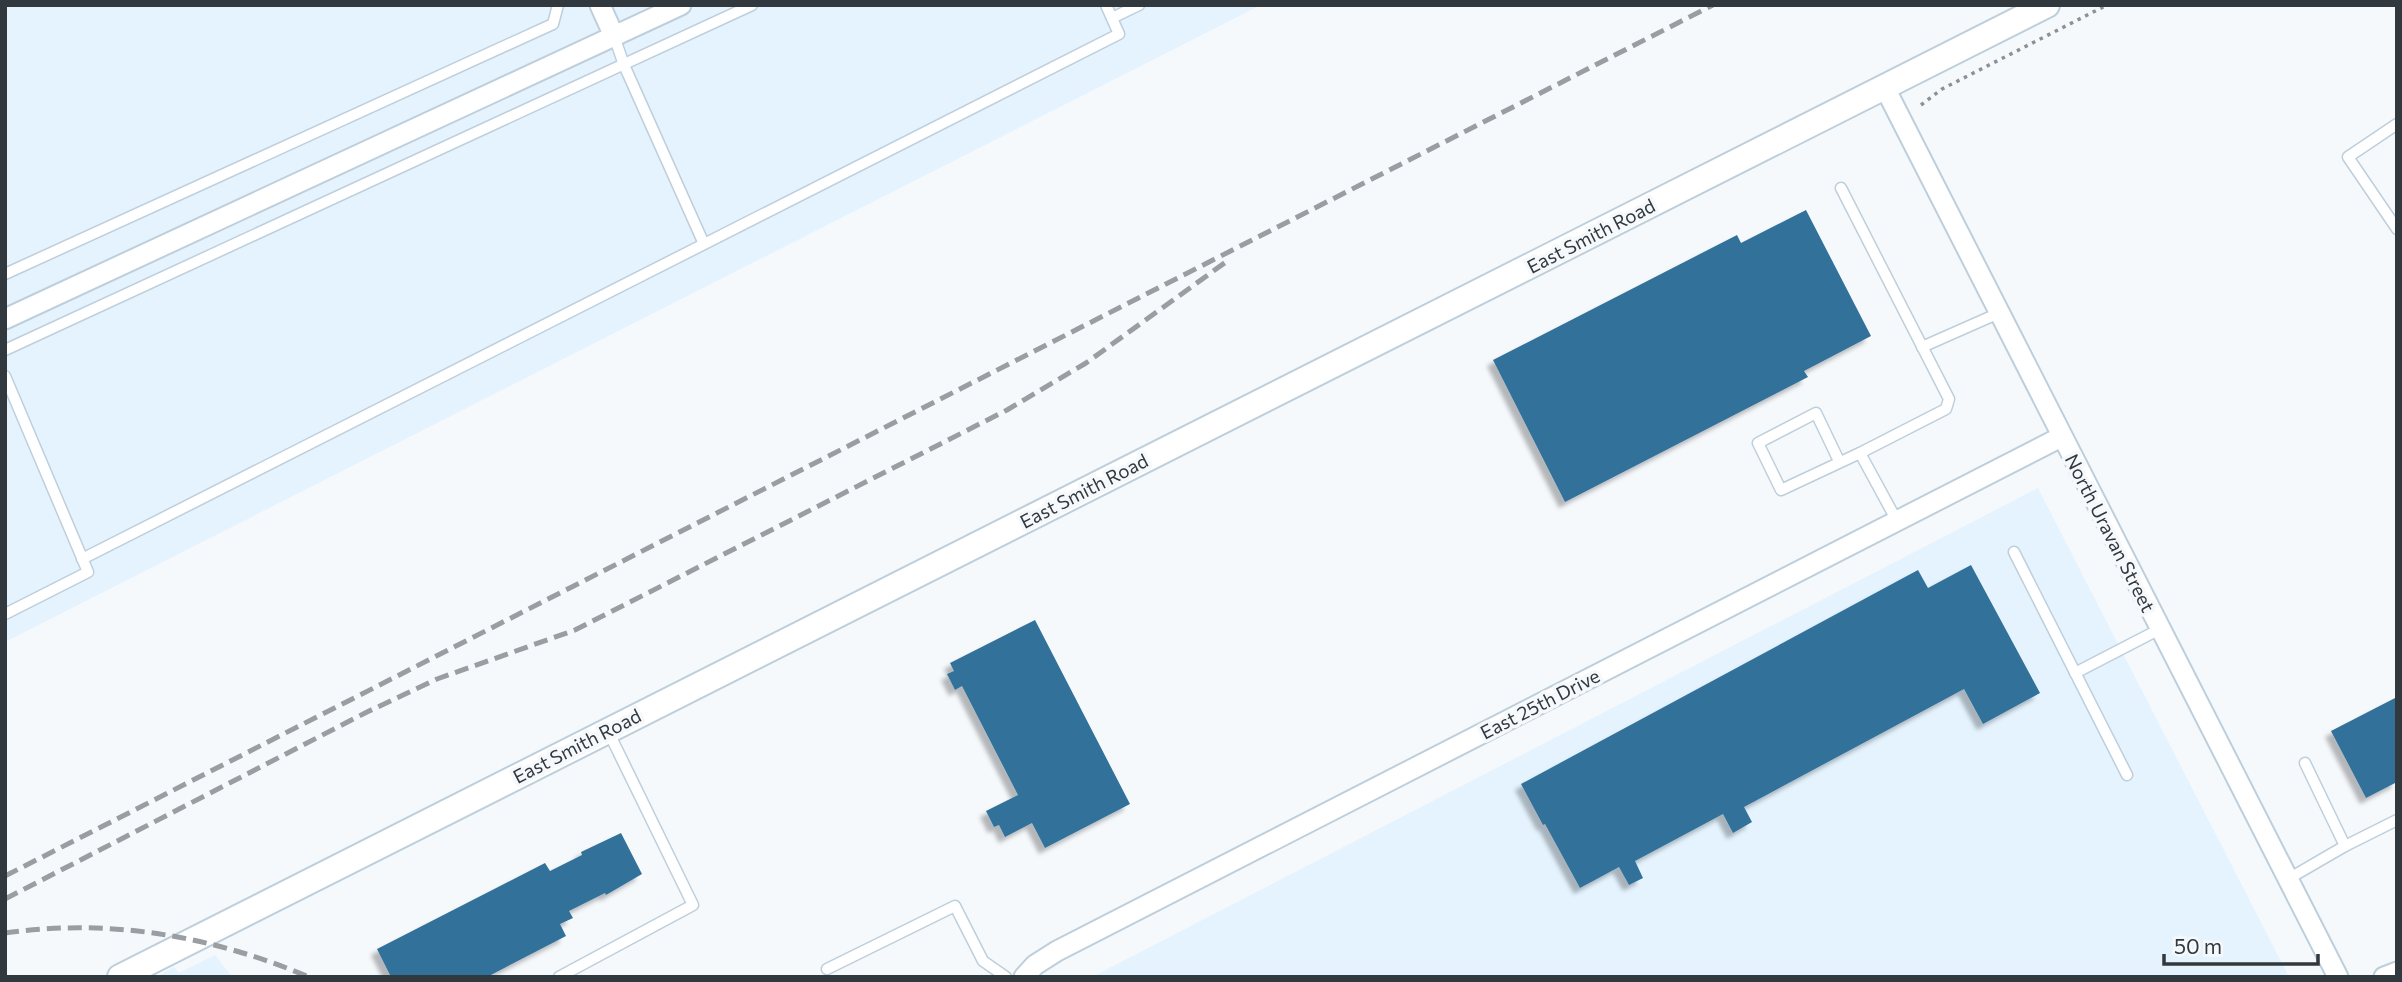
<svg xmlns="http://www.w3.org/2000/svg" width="2402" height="982" font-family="Commissioner,sans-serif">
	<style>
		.built { fill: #e4f3fe }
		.building { fill: #337199; filter: url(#shadow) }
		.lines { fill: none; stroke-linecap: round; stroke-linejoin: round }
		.service-casing { stroke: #becfdc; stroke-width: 13 }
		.minor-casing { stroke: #becfdc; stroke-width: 23 }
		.tertiary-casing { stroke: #becfdc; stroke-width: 28 }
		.path { stroke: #8c9196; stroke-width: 3.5; stroke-dasharray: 3.5 5; stroke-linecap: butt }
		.service { stroke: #fff; stroke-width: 10 }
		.minor { stroke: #fff; stroke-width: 19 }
		.tertiary { stroke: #fff; stroke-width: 24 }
		.rail { stroke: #9a9ea2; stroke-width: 5; stroke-dasharray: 14 7; stroke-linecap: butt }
		.labels { text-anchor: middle; stroke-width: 7; stroke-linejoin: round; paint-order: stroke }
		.street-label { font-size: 19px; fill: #32393e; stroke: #f6f9fc }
	</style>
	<defs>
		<filter id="shadow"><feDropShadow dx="-6" dy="6" stdDeviation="2" flood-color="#0004"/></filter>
	</defs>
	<rect width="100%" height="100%" fill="#f6f9fc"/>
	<g class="built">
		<path d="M5,5h1256l-1256,637z"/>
		<path d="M2038,488l251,489h-1197z"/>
		<path d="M215,955l17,22h-76l18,-10 5,6z"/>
	</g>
	<g class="building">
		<path d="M1806,210l65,126 -67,35 4,6 -243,125 -72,-142 244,-125 4,8z"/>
		<path d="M1971,565l69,128 -57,31 -19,-35 -220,118 8,15 -19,11 -10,-19 -88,47 8,17 -14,7 -10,-18 -39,21 -35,-64 -2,1 -22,-41 397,-214 10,18z"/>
		<path d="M1035,620l95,184 -85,44 -13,-25 -27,14 -6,-12 -5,2 -8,-16 32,-16 -56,-109 -7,4 -8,-16 7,-3 -4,-8z"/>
		<path d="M2397,697v85l-31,16 -35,-67z"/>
		<path d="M621,833l21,41 -36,21 -1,-2 -36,18 4,7 -13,6 6,12 -79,41h-96l-14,-28 168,-86 5,8 32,-16 -1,-3z"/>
	</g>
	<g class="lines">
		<defs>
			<g id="service">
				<path d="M1112,18l27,-13"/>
				<path d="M614,36l10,29 80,179"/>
				<path d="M2397,124l-49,33 49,72"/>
				<path d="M1841,188l108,211 -3,10 -86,44"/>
				<path d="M5,274l548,-250 5,-19"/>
				<path d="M1922,347l77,-34"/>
				<path d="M5,350l747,-345"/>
				<path d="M5,376l83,196 -83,42"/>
				<path d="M1839,461l-23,-48 -58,30 23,47 79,-37 37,68"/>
				<path d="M2014,552l113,223"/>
				<path d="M82,559l1037,-525 -13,-29"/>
				<path d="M2075,673l85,-44"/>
				<path d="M2345,846l52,-26"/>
				<path d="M2288,879l57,-33 -40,-83"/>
				<path d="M827,969l128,-63 28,55 23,16"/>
				<path d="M559,977l134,-72 -85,-174"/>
			</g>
			<g id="minor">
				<path d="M600,5l14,31"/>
				<path d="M1885,88l453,889"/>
				<path d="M5,319l676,-314"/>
				<path d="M1024,977l11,-12 22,-14 1004,-514"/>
				<path d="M2384,977l13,-5"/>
			</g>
			<path id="tertiary" d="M120,977l1927,-972"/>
		</defs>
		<use href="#service" class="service-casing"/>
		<use href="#minor" class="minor-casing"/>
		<use href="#tertiary" class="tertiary-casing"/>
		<path class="path" d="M1921,105l21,-16 165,-84"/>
		<use href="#service" class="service"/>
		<use href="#minor" class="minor"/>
		<use href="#tertiary" class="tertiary"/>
		<g class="rail">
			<path d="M5,876l1708,-871"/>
			<path d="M5,899l362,-187 70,-33 138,-49 432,-220 79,-47 144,-104"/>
			<path d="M5,933c105,-15 207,3 304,44"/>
		</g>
	</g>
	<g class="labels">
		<g class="street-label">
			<text transform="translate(1591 236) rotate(-27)" y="7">East Smith Road</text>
			<text transform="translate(1084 491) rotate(-27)" y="7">East Smith Road</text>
			<text transform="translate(2110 533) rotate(63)" y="7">North Uravan Street</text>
			<text transform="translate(1540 704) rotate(-27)" y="7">East 25th Drive</text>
			<text transform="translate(577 746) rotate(-27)" y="7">East Smith Road</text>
		</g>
	</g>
	<rect width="2402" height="982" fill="none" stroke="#32393e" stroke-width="14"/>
	<path d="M2164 954v10h154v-10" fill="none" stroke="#32393e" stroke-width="3.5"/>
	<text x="2174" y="954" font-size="21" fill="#32393e" stroke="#f6f9fc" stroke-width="5" paint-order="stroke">50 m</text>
</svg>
